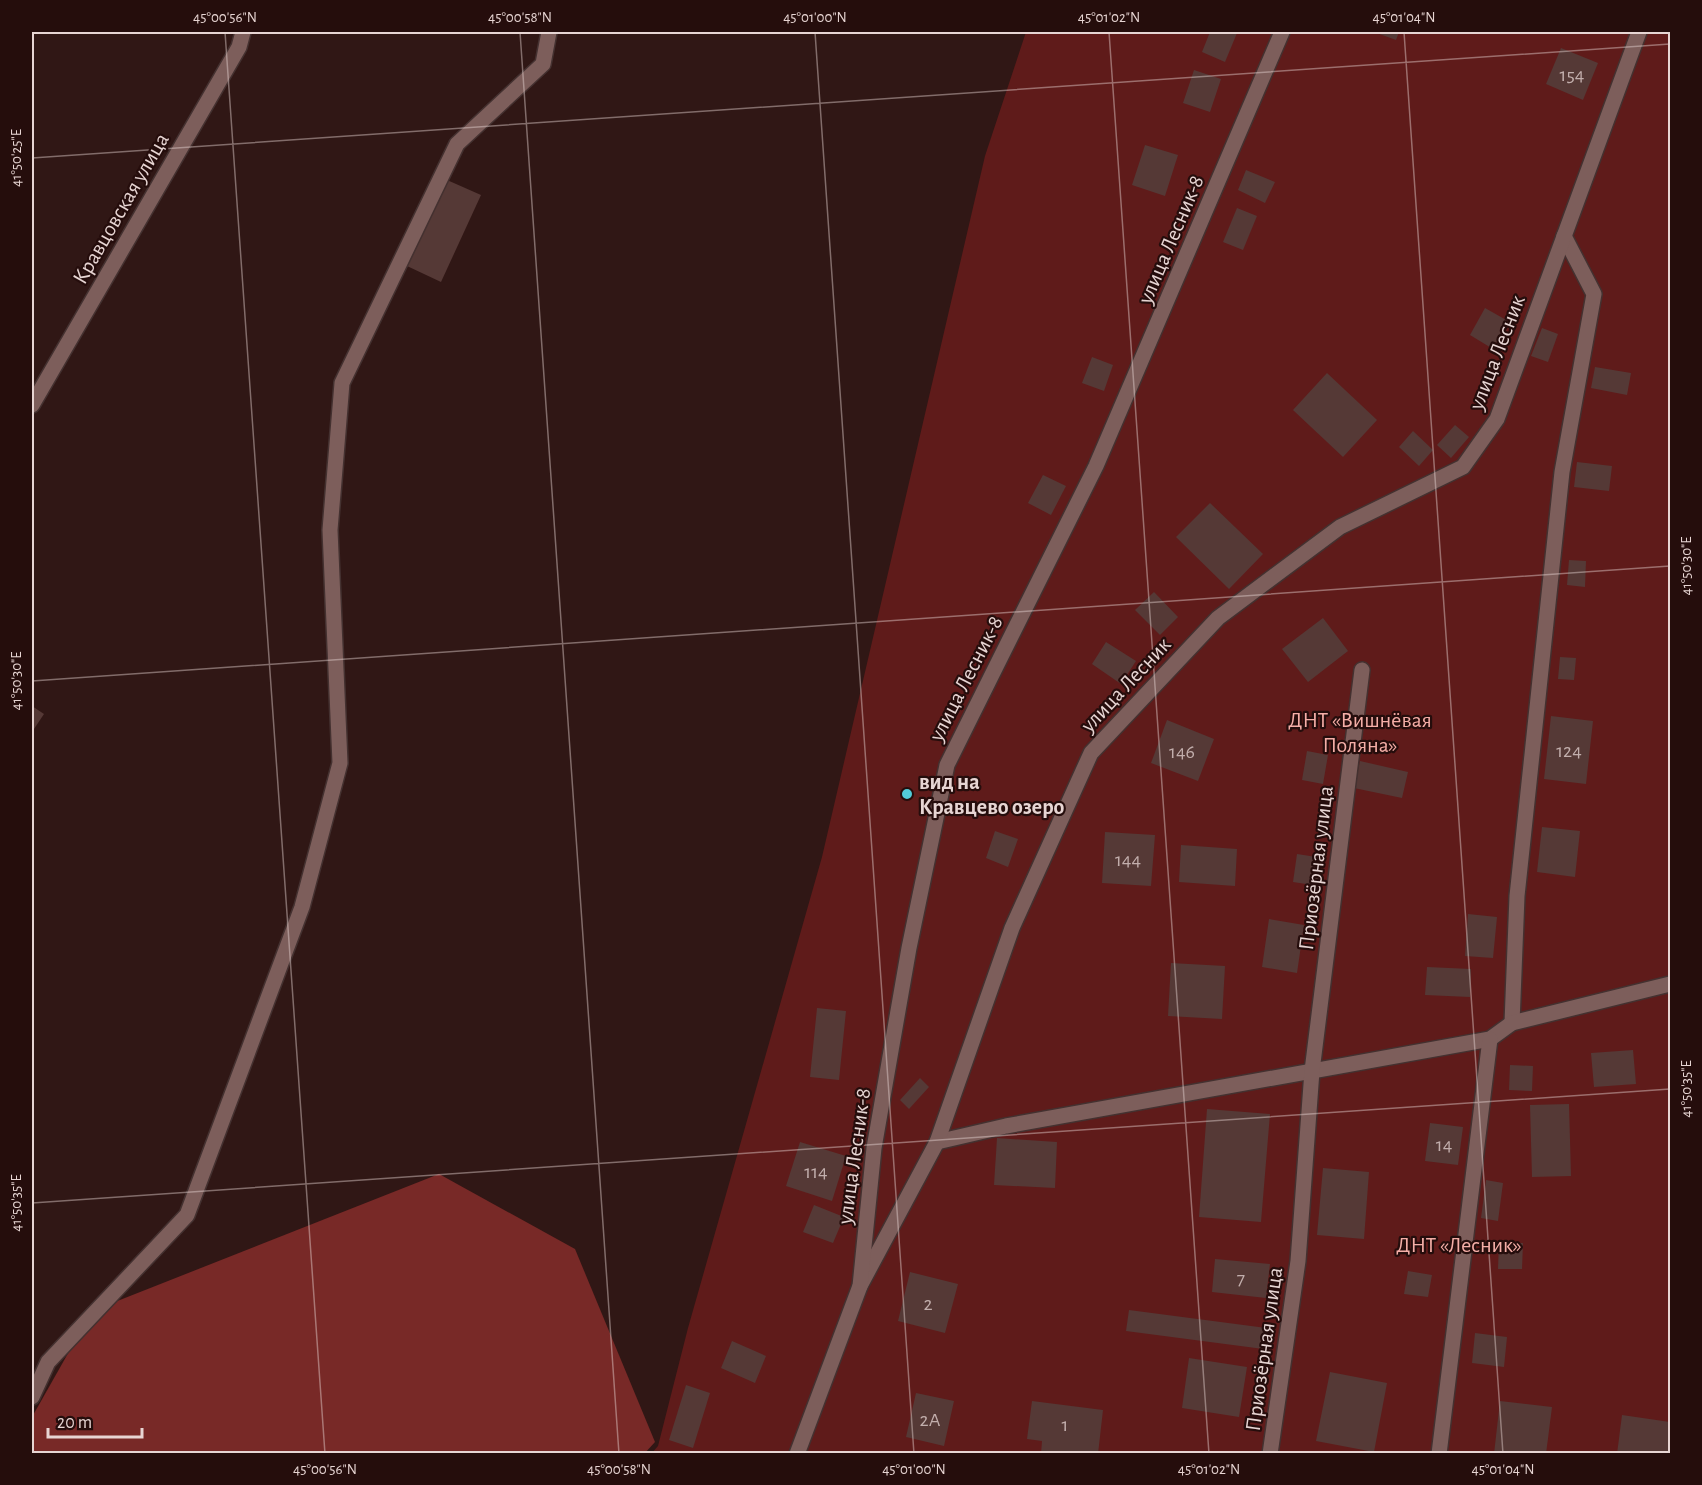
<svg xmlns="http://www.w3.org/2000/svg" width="1702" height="1485" font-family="'Alegreya Sans',sans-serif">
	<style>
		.green { fill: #5f1b1a }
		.forest { fill: #782927 }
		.building { fill: #553936 }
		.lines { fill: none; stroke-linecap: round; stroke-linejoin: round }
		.minor-casing { stroke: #443130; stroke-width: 18 }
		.minor { stroke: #7d5e5b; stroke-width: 15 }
		.ticks { fill: none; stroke: #e7d5d3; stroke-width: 1.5; stroke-opacity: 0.45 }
		.poi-dot { fill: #52cbd8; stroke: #250d0c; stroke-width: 2 }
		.labels { text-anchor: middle; stroke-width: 4.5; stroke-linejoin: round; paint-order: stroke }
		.number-label { font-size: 20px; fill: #c2aeac }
		.street-label { font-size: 22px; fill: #e7d5d3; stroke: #250d0c }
		.park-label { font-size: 22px; fill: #f5aea7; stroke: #250d0c }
		.poi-label { font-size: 22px; font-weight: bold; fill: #e7d5d3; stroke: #250d0c; text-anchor: start }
		.neatline { fill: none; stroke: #e7d5d3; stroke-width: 2 }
		.ticks-label { font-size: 15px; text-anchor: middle; fill: #e7d5d3 }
	</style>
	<rect width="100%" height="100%" fill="#301715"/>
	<path class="green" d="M1026,32h644v1421l-1019,1 7,-8 30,-118 134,-471 163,-701z"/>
	<path class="forest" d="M439,1174l136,75 80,193 -11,12h-612v-37l60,-106z"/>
	<g class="building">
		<path d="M1210,32l27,1 -12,29 -23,-10z"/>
		<path d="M1374,32h25l-3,8z"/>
		<path d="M1561,48l37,15 -15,37 -37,-16z"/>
		<path d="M1194,70l27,9 -11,33 -27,-9z"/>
		<path d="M1145,145l33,10 -13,41 -33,-11z"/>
		<path d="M1246,170l29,12 -10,21 -27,-13z"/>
		<path d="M447,180l34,15 -40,87 -34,-16z"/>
		<path d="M1237,208l20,8 -14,34 -20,-8z"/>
		<path d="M1485,308l23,13 -15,28 -23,-14z"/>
		<path d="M1542,328l16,6 -10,28 -17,-6z"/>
		<path d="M1092,357l21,8 -9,26 -22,-8z"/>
		<path d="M1595,367l36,6 -4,22 -36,-7z"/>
		<path d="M1327,373l50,47 -34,37 -50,-47z"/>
		<path d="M1455,425l14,12 -18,21 -14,-13z"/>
		<path d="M1413,431l20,19 -14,16 -20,-19z"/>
		<path d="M1577,462l35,4 -3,25 -35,-4z"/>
		<path d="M1043,475l23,11 -15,29 -23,-12z"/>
		<path d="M1210,503l53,51 -34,35 -53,-52z"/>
		<path d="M1569,560l17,1 -1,26 -18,-2z"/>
		<path d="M1154,592l24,25 -18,18 -25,-25z"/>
		<path d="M1323,618l25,33 -40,31 -26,-33z"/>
		<path d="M1106,642l30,19 -15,23 -29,-20z"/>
		<path d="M1560,657l16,1 -2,22 -16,-1z"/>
		<path d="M32,706l12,8 -12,18z"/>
		<path d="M1551,716l42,5 -7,63 -42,-5z"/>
		<path d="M1167,720l47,19 -16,42 -47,-18z"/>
		<path d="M1307,751l21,4 -5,29 -21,-4z"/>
		<path d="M1360,761l48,11 -6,26 -48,-10z"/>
		<path d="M1542,827l38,4 -5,46 -38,-5z"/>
		<path d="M995,831l23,8 -10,28 -22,-9z"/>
		<path d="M1105,832l50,3 -4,51 -49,-3z"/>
		<path d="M1181,845l56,4 -2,37 -56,-4z"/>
		<path d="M1297,854l26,4 -4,28 -26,-4z"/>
		<path d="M1468,914l29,3 -4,41 -28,-2z"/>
		<path d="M1269,919l35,6 -7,48 -35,-6z"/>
		<path d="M1171,963l54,3 -3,53 -54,-3z"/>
		<path d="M1427,967l44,2 -1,28 -45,-2z"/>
		<path d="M817,1008l29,3 -7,69 -29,-3z"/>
		<path d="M1633,1050l3,34 -42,3 -3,-34z"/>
		<path d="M1510,1065l23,1 -1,25 -23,-1z"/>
		<path d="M920,1078l9,9 -20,22 -9,-9z"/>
		<path d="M1569,1104l2,72 -39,1 -2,-72z"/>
		<path d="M1207,1109l63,5 -9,108 -62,-5z"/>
		<path d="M1430,1123l33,4 -5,38 -33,-4z"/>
		<path d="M997,1138l60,4 -2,46 -61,-3z"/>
		<path d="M800,1142l46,14 -14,45 -46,-15z"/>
		<path d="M1323,1168l46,4 -5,67 -47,-4z"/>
		<path d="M1486,1180l17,3 -5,38 -17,-3z"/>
		<path d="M814,1205l30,12 -11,26 -30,-11z"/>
		<path d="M1499,1242l24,1 -1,26h-24z"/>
		<path d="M1215,1259l55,5 -4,34 -54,-6z"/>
		<path d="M1408,1271l24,4 -4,22 -24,-3z"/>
		<path d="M910,1272l48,12 -13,49 -47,-12z"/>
		<path d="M1129,1310l144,19 -2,21 -145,-19z"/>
		<path d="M1475,1333l32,4 -3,30 -32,-4z"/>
		<path d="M732,1341l34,15 -11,27 -34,-15z"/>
		<path d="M1189,1358l58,9 -8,50 -57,-9z"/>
		<path d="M1330,1372l57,11 -13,69 -58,-11z"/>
		<path d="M686,1385l24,8 -17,55 -24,-8z"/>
		<path d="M916,1393l38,8 -10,45 -38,-9z"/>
		<path d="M1032,1401l71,9 -5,44h-57l1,-13 -15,-2z"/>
		<path d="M1500,1401l52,6 -6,47h-52z"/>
		<path d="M1622,1415l48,7v32h-53z"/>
	</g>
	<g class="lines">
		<defs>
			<g id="minor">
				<path d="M32,405l207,-358 4,-15"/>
				<path d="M1512,1023l5,-127 45,-424 32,-178 -30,-58"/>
				<path d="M937,1142l69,-16 484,-87 22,-16 158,-39"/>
				<path d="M860,1286l77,-144 75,-214 79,-175 127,-135 122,-91 123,-60 34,-48 142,-387"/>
				<path d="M32,1397l16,-35 139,-147 115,-308 38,-144 -10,-233 12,-147 115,-239 86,-80 6,-32"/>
				<path d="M797,1454l63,-168 14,-138 35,-200 38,-183 149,-299 186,-434"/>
				<path d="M1270,1454l28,-193 14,-190 50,-401"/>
				<path d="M1439,1454l51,-415"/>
			</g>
		</defs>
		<use href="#minor" class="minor-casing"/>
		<use href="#minor" class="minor"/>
	</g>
	<path class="ticks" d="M225,32l100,1422M520,32l99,1422M815,32l99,1422M1109,32l100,1422M1404,32l99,1422M32,158l1638,-114M32,681l1638,-115M32,1203l1638,-114"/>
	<circle class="poi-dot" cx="907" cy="794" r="6"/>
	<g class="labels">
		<g class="number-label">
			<text x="1572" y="81">154</text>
			<text x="1569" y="757">124</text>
			<text x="1182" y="758">146</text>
			<text x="1128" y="866">144</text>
			<text x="1444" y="1151">14</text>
			<text x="816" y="1178">114</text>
			<text x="1241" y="1285">7</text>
			<text x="928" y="1310">2</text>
			<text x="930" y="1426">2А</text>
			<text x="1065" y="1431">1</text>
		</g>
		<g class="street-label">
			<text transform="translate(120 208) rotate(-60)" y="8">Кравцовская улица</text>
			<text transform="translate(1170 239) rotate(-67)" y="8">улица Лесник-8</text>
			<text transform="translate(1496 352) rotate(-69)" y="8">улица Лесник</text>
			<text transform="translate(965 678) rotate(-63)" y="8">улица Лесник-8</text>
			<text transform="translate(1125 684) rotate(-47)" y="8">улица Лесник</text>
			<text transform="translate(1315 868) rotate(-83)" y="8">Приозёрная улица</text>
			<text transform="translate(853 1156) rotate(-82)" y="8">улица Лесник-8</text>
			<text transform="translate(1263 1349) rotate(-82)" y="8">Приозёрная улица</text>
		</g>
		<g class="park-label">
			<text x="1360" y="727">ДНТ «Вишнёвая<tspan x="1360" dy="25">Поляна»</tspan></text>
			<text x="1459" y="1252">ДНТ «Лесник»</text>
		</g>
		<g class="poi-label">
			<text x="919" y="789">вид на<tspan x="919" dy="25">Кравцево озеро</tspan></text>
		</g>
	</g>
	<rect width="1702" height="1485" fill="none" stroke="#250d0c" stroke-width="66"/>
	<path d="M48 1428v9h94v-9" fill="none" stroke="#e7d5d3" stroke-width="3"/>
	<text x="57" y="1428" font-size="18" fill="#e7d5d3" stroke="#250d0c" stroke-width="4.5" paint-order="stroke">20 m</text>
	<rect x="33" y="33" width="1636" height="1419" class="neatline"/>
	<g class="ticks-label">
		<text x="225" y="22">45°00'56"N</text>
		<text x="520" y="22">45°00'58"N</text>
		<text x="815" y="22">45°01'00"N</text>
		<text x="1109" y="22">45°01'02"N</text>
		<text x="1404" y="22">45°01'04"N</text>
		<text transform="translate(16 158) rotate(-90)" y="5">41°50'25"E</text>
		<text transform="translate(1686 566) rotate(-90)" y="5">41°50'30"E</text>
		<text transform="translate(16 681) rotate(-90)" y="5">41°50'30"E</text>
		<text transform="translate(1686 1089) rotate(-90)" y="5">41°50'35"E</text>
		<text transform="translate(16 1203) rotate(-90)" y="5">41°50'35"E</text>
		<text x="325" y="1474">45°00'56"N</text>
		<text x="619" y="1474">45°00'58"N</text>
		<text x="914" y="1474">45°01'00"N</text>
		<text x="1209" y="1474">45°01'02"N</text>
		<text x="1503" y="1474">45°01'04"N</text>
	</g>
</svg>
